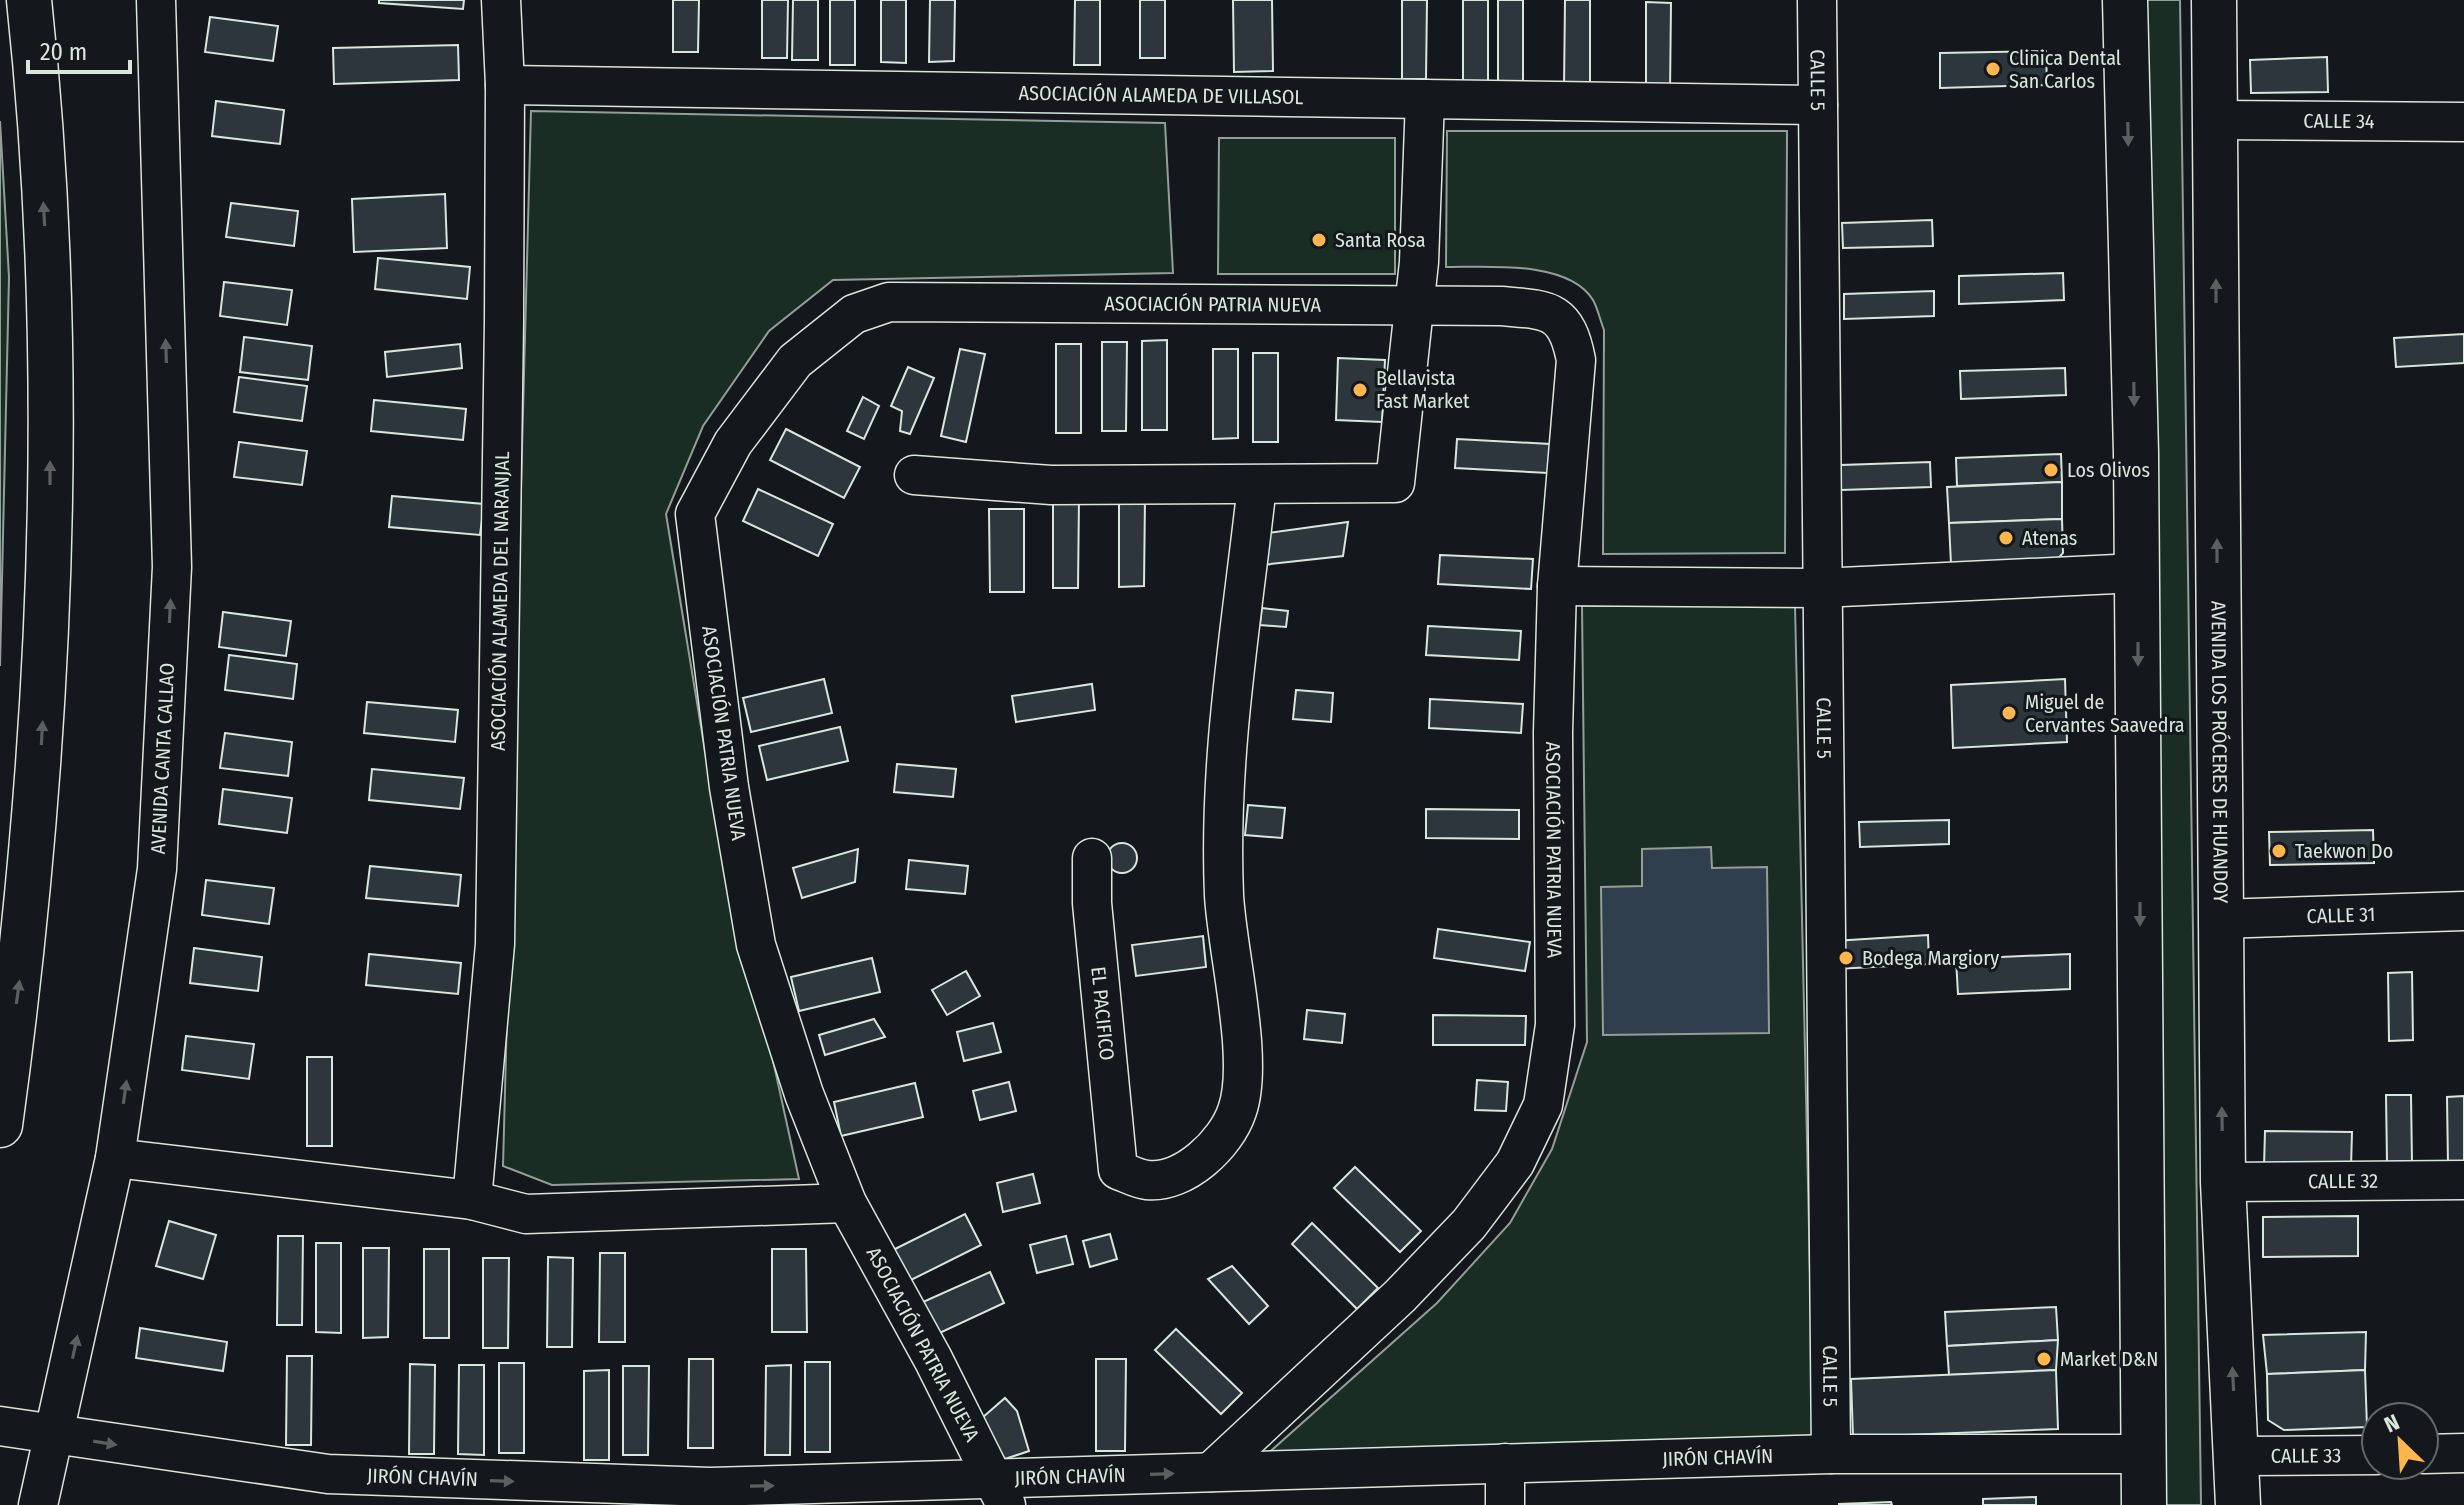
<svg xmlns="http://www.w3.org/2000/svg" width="2464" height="1505" font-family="'Fira Sans Condensed',sans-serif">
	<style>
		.green { fill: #1a2d24; stroke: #939e99; stroke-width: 2 }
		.water { fill: #2f3f4d; stroke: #939e99; stroke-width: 2 }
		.building { fill: #2c363c; stroke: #d8e6dc; stroke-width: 2 }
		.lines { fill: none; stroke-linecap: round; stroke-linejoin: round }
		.minor-casing { stroke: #d8e6dc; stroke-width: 41 }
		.major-casing { stroke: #d8e6dc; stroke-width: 47 }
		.minor { stroke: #14181c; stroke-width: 38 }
		.major { stroke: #14181c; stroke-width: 44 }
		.oneway { fill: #59605f }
		.poi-dot { fill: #ffb74d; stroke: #14181c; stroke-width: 3 }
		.labels { text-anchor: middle; stroke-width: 6; stroke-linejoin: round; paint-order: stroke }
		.poi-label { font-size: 20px; fill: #d8e6dc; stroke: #14181c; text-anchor: start }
		.street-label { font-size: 20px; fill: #d8e6dc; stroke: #14181c }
	</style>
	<rect width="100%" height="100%" fill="#14181c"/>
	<g class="green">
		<path d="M2140,0h40l21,1505h-39z"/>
		<path d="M531,111l634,12 8,150 -340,7 -64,51 -66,95 -37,88 39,237 94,428 -247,6 -49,-19z"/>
		<path d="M0,121l9,156 -9,389z"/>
		<path d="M1447,131h340l-2,422 -182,1 1,-224c-4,-10 -6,-21 -11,-30 -24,-40 -106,-33 -147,-33z"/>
		<path d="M1219,138h176v136h-177z"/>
		<path d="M1582,606h213l19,845 -549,5 172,-153 73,-80 42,-74 35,-107z"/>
	</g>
	<path class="water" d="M1711,847l1,21 55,-1 2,166 -166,2 -2,-148 41,-1v-37z"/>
	<g class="building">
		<path d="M379,0h85l-1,9 -84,-6z"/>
		<path d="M673,0h26l-1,52h-25z"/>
		<path d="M762,0h26l-1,58h-25z"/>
		<path d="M793,0h25v60h-26z"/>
		<rect x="830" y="0" width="25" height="65"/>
		<path d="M881,0h25v63l-25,-1z"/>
		<path d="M930,0h25l-1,61 -25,1z"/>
		<path d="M1075,0h25v65h-26z"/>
		<rect x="1140" y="0" width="25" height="58"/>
		<path d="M1233,0h39l1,71 -39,1z"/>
		<path d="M1402,0h25l-1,79h-24z"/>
		<rect x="1463" y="0" width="25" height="83"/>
		<path d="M1498,0h25v85l-25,1z"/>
		<path d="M1565,0h25v88h-26z"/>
		<path d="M1646,2l25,1 -1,89h-24z"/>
		<path d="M210,17l68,9 -5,35 -68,-9z"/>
		<path d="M458,45l1,35 -125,4 -1,-36z"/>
		<path d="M2046,51l1,34 -107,3v-35z"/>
		<path d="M2327,57l1,35 -77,1 -1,-33z"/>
		<path d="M216,101l68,9 -4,34 -68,-8z"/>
		<path d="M445,194l2,54 -93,4 -2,-53z"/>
		<path d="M231,203l67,8 -4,35 -68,-9z"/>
		<path d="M1932,220l1,26 -90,2 -1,-25z"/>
		<path d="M378,258l92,9 -3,32 -92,-10z"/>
		<path d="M2063,273l1,27 -105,4v-28z"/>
		<path d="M224,282l68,8 -5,35 -67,-9z"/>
		<path d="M1934,291v25l-90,3v-25z"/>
		<path d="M2464,334v29l-68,4 -2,-29z"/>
		<path d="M244,337l68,9 -4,34 -68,-8z"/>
		<path d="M1167,340v90h-25v-89z"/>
		<path d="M1102,342h25l-1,89h-24z"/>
		<path d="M460,344l2,24 -75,9 -2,-25z"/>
		<rect x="1056" y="344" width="25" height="89"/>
		<path d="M960,349l25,5 -19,88 -25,-6z"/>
		<path d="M1213,349h25v89l-25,1z"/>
		<rect x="1253" y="353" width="25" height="89"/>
		<path d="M1338,358l47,2 -3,62 -46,-2z"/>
		<path d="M908,367l26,11 -24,56 -10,-3 2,-20 -11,-5z"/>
		<path d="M2065,368l1,27 -105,4 -1,-28z"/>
		<path d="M239,377l68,9 -5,35 -68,-9z"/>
		<path d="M863,397l16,9 -15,33 -17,-8z"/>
		<path d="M374,400l92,9 -3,31 -92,-9z"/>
		<path d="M786,429l74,38 -16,31 -74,-38z"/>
		<path d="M1457,439l93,5 -2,29 -93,-5z"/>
		<path d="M239,442l68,9 -5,34 -68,-8z"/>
		<path d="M2061,454l1,28 -105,4 -1,-28z"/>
		<path d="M1930,462l1,25 -90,3v-25z"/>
		<path d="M2062,482v37l-113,4 -2,-36z"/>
		<path d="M758,489l75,35 -15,32 -75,-35z"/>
		<path d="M392,496l92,8 -4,31 -91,-8z"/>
		<path d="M1119,497h26l-1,89 -25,1z"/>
		<path d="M1079,498l-1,90h-25v-89z"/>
		<path d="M989,509h35v83h-34z"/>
		<path d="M2062,519l1,34 -7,8 -105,3 -2,-41z"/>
		<path d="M1348,522l-5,34 -81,9 7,-32z"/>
		<path d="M1440,555l93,4 -2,30 -93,-5z"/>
		<path d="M1262,608l26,3 -2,16 -26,-2z"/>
		<path d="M223,612l68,9 -5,35 -67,-9z"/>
		<path d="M1428,626l93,5 -2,29 -93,-5z"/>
		<path d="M229,655l68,9 -4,35 -68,-9z"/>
		<path d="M824,679l8,34 -81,19 -8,-34z"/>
		<path d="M2065,679l2,63 -114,6 -2,-63z"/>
		<path d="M1092,684l3,26 -79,12 -4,-26z"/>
		<path d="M1296,690l37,3 -2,29 -38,-3z"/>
		<path d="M1430,699l93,5 -2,29 -92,-5z"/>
		<path d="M367,702l91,8 -3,32 -91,-9z"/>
		<path d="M840,727l8,34 -81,19 -8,-34z"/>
		<path d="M225,733l67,9 -4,34 -68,-8z"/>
		<path d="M897,764l59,5 -3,28 -59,-5z"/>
		<path d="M372,769l92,9 -4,31 -91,-9z"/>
		<path d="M223,789l69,9 -5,35 -68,-9z"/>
		<path d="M1248,805l37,3 -3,30 -37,-3z"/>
		<path d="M1426,809l93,1v29l-93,-1z"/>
		<path d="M1949,820v24l-89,3 -1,-25z"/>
		<path d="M2373,830l1,33 -104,2 -1,-33z"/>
		<circle cx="1122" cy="858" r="15"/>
		<path d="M858,849l-3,33 -53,16 -9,-30z"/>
		<path d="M909,860l59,6 -3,28 -59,-5z"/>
		<path d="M370,866l91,9 -3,31 -92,-8z"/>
		<path d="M206,880l68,8 -5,36 -67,-9z"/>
		<path d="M1438,929l92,13 -5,29 -91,-13z"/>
		<path d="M1928,935l1,29 -93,5 -2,-28z"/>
		<path d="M1203,936l3,31 -70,9 -4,-31z"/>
		<path d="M194,948l68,9 -4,34 -68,-8z"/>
		<path d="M369,954l92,9 -3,31 -92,-9z"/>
		<path d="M2070,954v35l-112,5 -2,-35z"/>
		<path d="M872,958l8,34 -81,19 -8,-34z"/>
		<path d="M966,971l14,25 -33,19 -15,-25z"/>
		<path d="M2412,972l1,68 -24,1 -1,-68z"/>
		<path d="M1307,1010l38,4 -3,29 -38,-4z"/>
		<path d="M1433,1015l93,1 -1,29h-92z"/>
		<path d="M874,1019l11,18 -60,18 -6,-20z"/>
		<path d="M993,1023l8,29 -37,9 -7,-29z"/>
		<path d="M186,1036l68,8 -5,35 -67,-9z"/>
		<rect x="307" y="1057" width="25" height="89"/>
		<path d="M1477,1080l31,2 -2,29 -31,-1z"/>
		<path d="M1009,1082l7,29 -36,9 -7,-29z"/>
		<path d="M915,1083l8,34 -82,19 -7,-34z"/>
		<path d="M2386,1095h25l1,68h-25z"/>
		<path d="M2464,1096v68l-16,1 -1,-68z"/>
		<path d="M2265,1131l87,1 -1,35h-87z"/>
		<path d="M1355,1167l66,64 -21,21 -66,-64z"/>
		<path d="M1033,1174l7,29 -37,9 -6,-29z"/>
		<path d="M965,1214l16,31 -74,37 -16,-31z"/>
		<path d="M2358,1216v40l-95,1v-40z"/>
		<path d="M169,1221l47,14 -13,44 -47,-13z"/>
		<path d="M1312,1223l66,65 -21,21 -65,-65z"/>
		<path d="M1110,1234l7,25 -27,8 -7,-26z"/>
		<path d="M278,1236h25l-1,89h-25z"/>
		<path d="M1066,1236l7,28 -36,9 -7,-28z"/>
		<path d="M316,1243h25v90l-25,-1z"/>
		<path d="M363,1248h26l-1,89 -25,1z"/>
		<rect x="424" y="1249" width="25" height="89"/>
		<path d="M772,1249h34l1,83h-35z"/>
		<path d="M600,1253h25v89h-26z"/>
		<path d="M548,1257l25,1 -1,89h-25z"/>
		<path d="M483,1258h26l-1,90h-25z"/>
		<path d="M1232,1266l36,40 -19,18 -41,-45z"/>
		<path d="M990,1272l14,31 -75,35 -15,-32z"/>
		<path d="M2056,1307l2,33 -111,6 -2,-34z"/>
		<path d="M140,1328l87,14 -4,29 -87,-13z"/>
		<path d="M1176,1329l66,64 -21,21 -66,-64z"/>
		<path d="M2366,1332l-1,38 -98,4 -4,-39z"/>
		<path d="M2058,1340l-2,30 -107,5 -2,-29z"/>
		<path d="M287,1356h25l-1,89h-25z"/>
		<path d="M689,1359h24v89h-25z"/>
		<path d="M1096,1359h30l-1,92h-29z"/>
		<rect x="805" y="1362" width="25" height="90"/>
		<rect x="499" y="1363" width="25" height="90"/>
		<path d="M410,1364l25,1 -1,89h-25z"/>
		<path d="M459,1365h25v90l-26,-1z"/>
		<path d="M791,1365l-1,90h-25l1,-89z"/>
		<path d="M623,1366h26l-1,89h-25z"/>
		<path d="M609,1370v90h-25v-89z"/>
		<path d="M2056,1370l2,59 -205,8 -2,-58z"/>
		<path d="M2365,1370l2,57 -83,3 -16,-10 -1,-46z"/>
		<path d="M1005,1398l12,13 12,40 -24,8 -30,-35z"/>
		<path d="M2036,1497v8h-53v-6z"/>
		<path d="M1891,1502l1,3h-53v-1z"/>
	</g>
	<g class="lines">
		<defs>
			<g id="minor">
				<path id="s1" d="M1817,0l14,1454"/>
				<path id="s2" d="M505,85l1313,20"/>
				<path id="s3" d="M2215,120l249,2"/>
				<path d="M914,475l137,10 344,-2 24,-221 6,-163"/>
				<path d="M1557,586l263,2 317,-15"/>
				<path id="s4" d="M1092,858v45l26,267c9,3 19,9 29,10 37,4 79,-36 90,-69 18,-50 -10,-159 -13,-216 -6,-139 18,-273 33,-410"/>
				<path id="s5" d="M2219,919l245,-8"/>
				<path d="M115,1158l357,42 54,14 321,-11"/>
				<path id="s6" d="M2223,1182l241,-2"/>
				<path id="s7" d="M472,1200l23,-256 9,-623 1,-236 -4,-85"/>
				<path id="s8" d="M0,1426l328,48 382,13 1121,-33h312"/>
				<path d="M2424,1454l40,-1"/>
				<path id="s9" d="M2236,1456l140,-1"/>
				<path d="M1505,1463v42"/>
				<path id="s10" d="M38,1505l77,-347 42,-289 15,-302 -16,-567"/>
				<path id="s11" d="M1006,1505l-73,-146 -86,-156 -43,-109 -48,-149 -27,-158 -34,-273 38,-71 62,-82 59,-47 35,-12 612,4c47,4 65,2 75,54l-19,226 -4,146 2,293 -12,80 -28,58 -46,61 -69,72 -189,176"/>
			</g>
			<g id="major">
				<path d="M2125,0l11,454 8,1051"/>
				<path id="s12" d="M2214,0l9,1182 15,323"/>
				<path d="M0,1125c51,-372 69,-751 29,-1125"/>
			</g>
		</defs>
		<use href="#minor" class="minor-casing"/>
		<use href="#major" class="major-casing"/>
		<use href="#minor" class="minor"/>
		<use href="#major" class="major"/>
	</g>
	<defs><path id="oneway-solid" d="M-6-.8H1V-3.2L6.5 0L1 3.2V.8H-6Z" transform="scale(2)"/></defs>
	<g class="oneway">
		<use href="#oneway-solid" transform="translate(2128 134) rotate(89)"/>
		<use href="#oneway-solid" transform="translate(44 214) rotate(-93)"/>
		<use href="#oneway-solid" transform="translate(2216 291) rotate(-90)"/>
		<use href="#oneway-solid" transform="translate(166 351) rotate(-92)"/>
		<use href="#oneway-solid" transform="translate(2134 394) rotate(89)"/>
		<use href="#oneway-solid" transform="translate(50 473) rotate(-90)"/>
		<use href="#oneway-solid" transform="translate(2217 551) rotate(-90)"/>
		<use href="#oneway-solid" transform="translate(170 611) rotate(-87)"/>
		<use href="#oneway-solid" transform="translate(2138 654) rotate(90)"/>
		<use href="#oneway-solid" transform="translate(42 733) rotate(-87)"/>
		<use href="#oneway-solid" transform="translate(2140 914) rotate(90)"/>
		<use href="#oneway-solid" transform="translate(18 992) rotate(-82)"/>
		<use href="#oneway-solid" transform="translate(125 1092) rotate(-82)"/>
		<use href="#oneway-solid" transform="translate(2222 1119) rotate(-91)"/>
		<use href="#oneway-solid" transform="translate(75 1347) rotate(-78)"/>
		<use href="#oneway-solid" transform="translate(2233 1379) rotate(-93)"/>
		<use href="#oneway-solid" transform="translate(105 1443) rotate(9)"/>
		<use href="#oneway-solid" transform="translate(1162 1474) rotate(-2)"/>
		<use href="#oneway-solid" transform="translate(502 1481) rotate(2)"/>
		<use href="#oneway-solid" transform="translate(762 1486) rotate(-1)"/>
	</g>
	<g class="poi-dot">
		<circle cx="1993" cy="69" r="8"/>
		<circle cx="1319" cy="240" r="8"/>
		<circle cx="1360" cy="390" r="8"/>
		<circle cx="2051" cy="470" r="8"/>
		<circle cx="2006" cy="538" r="8"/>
		<circle cx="2009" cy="713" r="8"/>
		<circle cx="2279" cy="851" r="8"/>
		<circle cx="1846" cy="958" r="8"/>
		<circle cx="2044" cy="1359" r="8"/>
	</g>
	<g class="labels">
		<g class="poi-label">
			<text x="2009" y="65">Clinica Dental<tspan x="2009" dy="23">San Carlos</tspan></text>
			<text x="1335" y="247">Santa Rosa</text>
			<text x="1376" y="385">Bellavista<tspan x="1376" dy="23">Fast Market</tspan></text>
			<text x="2067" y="477">Los Olivos</text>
			<text x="2022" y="545">Atenas</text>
			<text x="2025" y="709">Miguel de<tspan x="2025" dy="23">Cervantes Saavedra</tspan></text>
			<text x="2295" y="858">Taekwon Do</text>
			<text x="1862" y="965">Bodega Margiory</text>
			<text x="2060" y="1366">Market D&amp;N</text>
		</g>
		<g class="street-label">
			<text dy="7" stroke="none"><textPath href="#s1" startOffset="80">CALLE 5</textPath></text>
			<text dy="7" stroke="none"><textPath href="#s2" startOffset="656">ASOCIACIÓN ALAMEDA DE VILLASOL</textPath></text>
			<text dy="7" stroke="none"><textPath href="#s3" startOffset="124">CALLE 34</textPath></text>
			<text dy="7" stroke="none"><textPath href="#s11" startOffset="1670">ASOCIACIÓN PATRIA NUEVA</textPath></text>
			<text dy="7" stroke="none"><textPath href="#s7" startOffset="600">ASOCIACIÓN ALAMEDA DEL NARANJAL</textPath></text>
			<text dy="7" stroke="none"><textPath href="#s1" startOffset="728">CALLE 5</textPath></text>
			<text transform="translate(724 733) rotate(82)" y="7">ASOCIACIÓN PATRIA NUEVA</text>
			<text dy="7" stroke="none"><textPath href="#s12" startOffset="752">AVENIDA LOS PRÓCERES DE HUANDOY</textPath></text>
			<text dy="7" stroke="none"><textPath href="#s10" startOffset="758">AVENIDA CANTA CALLAO</textPath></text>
			<text dy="7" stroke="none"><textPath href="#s11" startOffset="2554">ASOCIACIÓN PATRIA NUEVA</textPath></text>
			<text dy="7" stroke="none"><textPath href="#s5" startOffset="122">CALLE 31</textPath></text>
			<text dy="7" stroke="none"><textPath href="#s4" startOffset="156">EL PACIFICO</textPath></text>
			<text dy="7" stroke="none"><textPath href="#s6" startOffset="120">CALLE 32</textPath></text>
			<text transform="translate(923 1344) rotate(62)" y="7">ASOCIACIÓN PATRIA NUEVA</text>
			<text dy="7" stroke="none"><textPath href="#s1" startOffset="1376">CALLE 5</textPath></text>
			<text dy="7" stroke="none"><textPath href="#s9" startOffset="70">CALLE 33</textPath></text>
			<text dy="7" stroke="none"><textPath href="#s8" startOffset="1722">JIRÓN CHAVÍN</textPath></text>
			<text dy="7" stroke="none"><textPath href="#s8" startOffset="1074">JIRÓN CHAVÍN</textPath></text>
			<text dy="7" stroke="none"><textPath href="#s8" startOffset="426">JIRÓN CHAVÍN</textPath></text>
		</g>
	</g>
	<g transform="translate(2400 1441) rotate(335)"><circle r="38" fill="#14181c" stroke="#626a69" stroke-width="2"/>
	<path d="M0-6L14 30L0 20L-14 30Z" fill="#ffb74d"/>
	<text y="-12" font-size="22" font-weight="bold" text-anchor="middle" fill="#d8e6dc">N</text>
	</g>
	<path d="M28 60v12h102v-12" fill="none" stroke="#d8e6dc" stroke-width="4"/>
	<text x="40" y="60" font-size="24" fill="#d8e6dc" stroke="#14181c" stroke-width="6" paint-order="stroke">20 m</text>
</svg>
